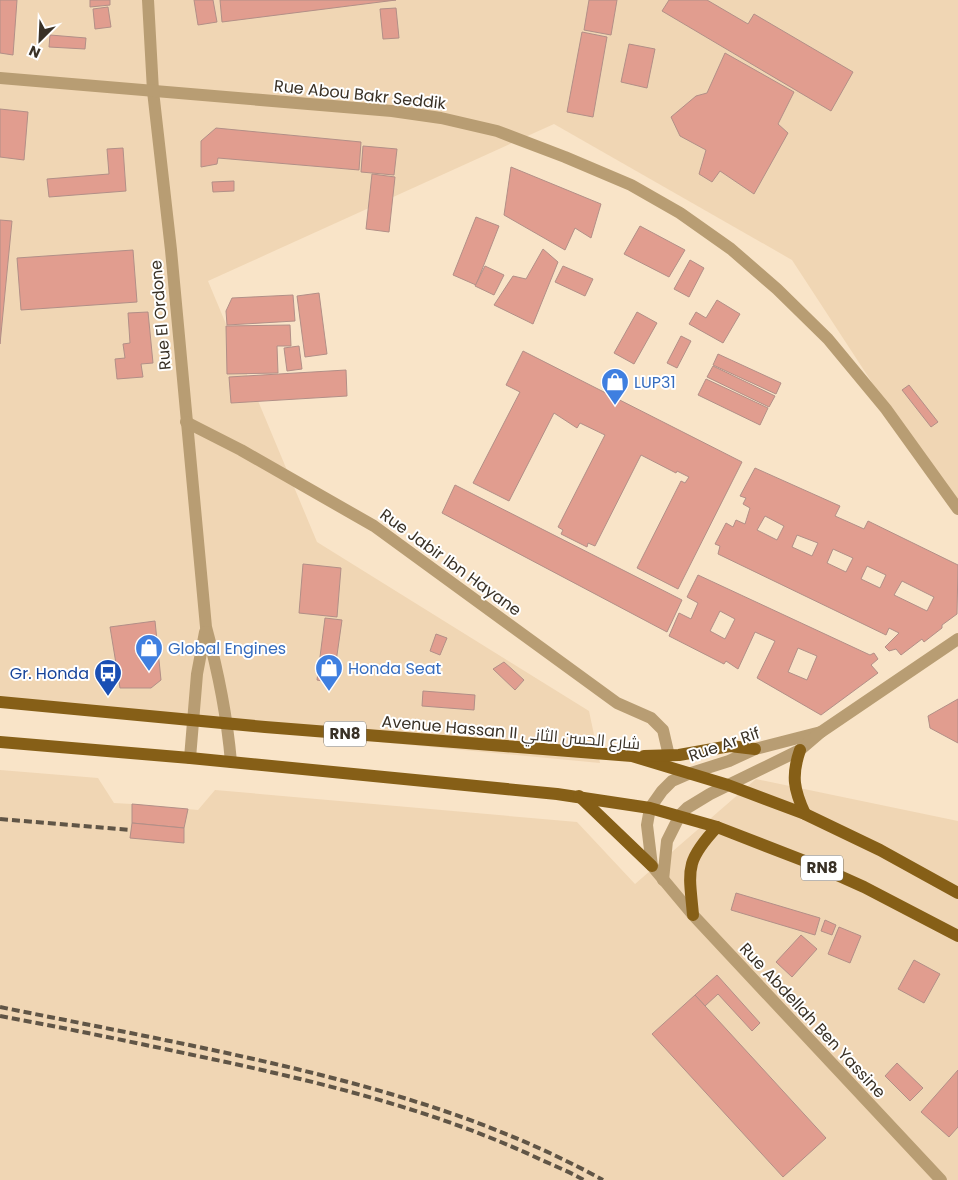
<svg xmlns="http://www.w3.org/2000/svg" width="958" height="1180" font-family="Poppins,Cairo,sans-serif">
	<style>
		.built { fill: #f0d6b4 }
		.building { fill: #e19d8f; stroke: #b28f87; fill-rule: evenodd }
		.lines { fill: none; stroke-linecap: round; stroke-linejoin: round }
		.minor { stroke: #b89d73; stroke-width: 12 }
		.major { stroke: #865f17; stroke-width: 12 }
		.rail { stroke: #605546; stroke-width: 4; stroke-dasharray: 8 4; stroke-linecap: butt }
		.labels { text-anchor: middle; stroke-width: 4; stroke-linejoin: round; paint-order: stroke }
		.shield { fill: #fff; stroke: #746f67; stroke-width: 1 }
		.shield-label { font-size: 15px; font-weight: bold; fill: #393126 }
		.street-label { font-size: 16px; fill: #393126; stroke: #fff }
		.shop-label { font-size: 16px; fill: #366cbe; stroke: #fff; text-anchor: start }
		.transit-label { font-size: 16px; fill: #164399; stroke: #fff; text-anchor: end }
	</style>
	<rect width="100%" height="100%" fill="#f9e4c8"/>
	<g class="built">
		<path d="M0,0h958v504l-40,-51 -126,-193 -238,-136 -346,157 109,261 272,169 11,52 -600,-57z"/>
		<path d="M0,770l98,8 16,25 18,1 66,6 17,-20 362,32 58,62 121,-105 202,42v359h-958z"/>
	</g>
	<g class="building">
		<path d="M0,0h17l-4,55 -13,-2z"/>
		<path d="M90,0h20v5l-20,2z"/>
		<path d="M194,0h19l4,22 -19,3z"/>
		<path d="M220,0h176l-174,22z"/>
		<path d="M589,0h28l-6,35 -27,-5z"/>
		<path d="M669,0h38l41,24 6,-10 99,58 -22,39 -169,-100z"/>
		<path d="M108,7l3,20 -16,2 -2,-20z"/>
		<path d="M396,8l3,30 -16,1 -3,-30z"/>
		<path d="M582,32l25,5 -14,80 -26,-5z"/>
		<path d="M50,35l36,3 -1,11 -36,-2z"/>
		<path d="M629,44l26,5 -8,39 -26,-6z"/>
		<path d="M725,53l69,39 -16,32 10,9 -34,61 -34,-23 -8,11 -13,-8 7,-24 -26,-14 -9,-19 25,-21 11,-3z"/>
		<path d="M0,109l28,3 -4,48 -24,-3z"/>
		<path d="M216,128l145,14 -2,28 -141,-12 -1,6 -16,3v-26z"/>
		<path d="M363,146l34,3 -3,26 -33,-3z"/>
		<path d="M123,148l3,43 -77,6 -2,-18 62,-5 -2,-25z"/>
		<path d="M511,167l90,37 -10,34 -16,-10 -10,22 -61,-35z"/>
		<path d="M372,174l23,3 -6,55 -23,-3z"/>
		<path d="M234,181v10l-21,1 -1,-10z"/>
		<path d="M476,217l23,9 -23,59 -23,-10z"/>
		<path d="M0,220l12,1 -12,123z"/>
		<path d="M640,226l45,24 -16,27 -45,-23z"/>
		<path d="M543,249l15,13 -25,62 -39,-19 19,-29 13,3z"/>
		<path d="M133,250l4,52 -116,8 -4,-52z"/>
		<path d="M690,260l14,8 -15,29 -15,-8z"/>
		<path d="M485,266l19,9 -10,20 -19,-9z"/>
		<path d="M563,266l30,13 -8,17 -30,-14z"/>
		<path d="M319,293l8,61 -22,3 -8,-61z"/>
		<path d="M293,295l2,26 -68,4 -1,-14 6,-13z"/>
		<path d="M717,300l23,14 -17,29 -34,-19 7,-12 10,6z"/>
		<path d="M148,312l5,51 -12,1 2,13 -26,2 -2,-20 10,-1 -2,-14 7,-1 -2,-30z"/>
		<path d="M637,312l20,11 -23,41 -20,-11z"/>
		<path d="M290,325l1,21h-14l1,27 -51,1 -1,-48z"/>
		<path d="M681,336l10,5 -14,27 -10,-5z"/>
		<path d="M299,346l3,23 -15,2 -3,-23z"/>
		<path d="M523,351l219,111 -64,127 -41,-21 44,-87 4,2 4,-6 -12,-6 -1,2 -35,-18 -46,91 -7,-3 -1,4 -26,-13 2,-4 -5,-3 47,-92 -25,-12 -3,5 -23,-15 -45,88 -36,-18 47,-91 -14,-7z"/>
		<path d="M718,354l63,29 -5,11 -63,-29z"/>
		<path d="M713,366l62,30 -6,11 -62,-30z"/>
		<path d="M346,370l1,26 -116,7 -2,-26z"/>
		<path d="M706,379l62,29 -8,17 -62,-30z"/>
		<path d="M909,385l29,37 -7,5 -29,-37z"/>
		<path d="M755,468l85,38 -5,10 29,13 4,-8 90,44 -1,49 -15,11v3l-18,14 -2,-3 -21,16 -5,-6 -7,2 -4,-4 14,-14 -10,-5 -3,7 -168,-81 2,-8 -5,-2 11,-21 7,4 3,-7 9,4 5,-16 -7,-4 3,-6 -6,-2zM765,516l19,10 -7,14 -20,-10zM797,535l21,8 -6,13 -20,-9zM833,549l20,9 -7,14 -19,-9zM867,566l19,9 -6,13 -19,-9zM902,581l32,16 -7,14 -33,-16z"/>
		<path d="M455,485l227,115 -15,32 -225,-119z"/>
		<path d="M303,564l38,4 -4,49 -38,-4z"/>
		<path d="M698,575l172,80 4,-2 4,6 -7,6 7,8 -57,42 -64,-37 18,-37 -20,-9 -17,37 -12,-8 -2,3 -55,-28 10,-23 12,6 7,-16 -11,-6zM720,611l15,8 -10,20 -15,-8zM798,648l19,8 -10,24 -19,-8z"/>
		<path d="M325,618l17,2 -9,63 -16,-3z"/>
		<path d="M155,621l6,59 -10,8h-31l-10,-61z"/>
		<path d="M436,634l11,4 -7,17 -10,-4z"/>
		<path d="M504,662l20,18 -9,10 -22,-21z"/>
		<path d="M423,691l52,4 -1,15 -52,-4z"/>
		<path d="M958,699v44l-28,-15 -2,-12z"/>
		<path d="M132,804l56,5 -4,19 -52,-5z"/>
		<path d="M132,823l52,5v15l-54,-5z"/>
		<path d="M736,893l84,25 -5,17 -84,-25z"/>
		<path d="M825,920l11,5 -4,10 -11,-4z"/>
		<path d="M839,927l22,9 -11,27 -22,-9z"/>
		<path d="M801,935l16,14 -25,28 -16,-15z"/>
		<path d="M914,960l26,14 -16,29 -26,-14z"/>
		<path d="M717,975l43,48 -8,8 -34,-37 -13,12 -10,-11z"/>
		<path d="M695,995l131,143 -43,39 -131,-143z"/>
		<path d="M897,1063l26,25 -13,13 -25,-25z"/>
		<path d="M958,1070v57l-9,10 -28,-25z"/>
	</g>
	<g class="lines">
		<g class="minor">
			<path d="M148,0l5,91 18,159 35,377c12,44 21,89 25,135"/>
			<path d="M0,78l392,33 49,7 56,13 68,26 66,28 49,28 51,36 46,40 51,50 58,70 72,100"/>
			<path d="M186,422l55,28 133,76 243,177 34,15 12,12 6,26"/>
			<path d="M821,732l-66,17 -26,12 -41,13 -16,7 -10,10 -12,17 -3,17 5,41 41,49 248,265"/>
			<path d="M190,758l7,-84 8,-42"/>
			<path d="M663,880l4,-39 13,-26 7,-7 23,-14 90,-44 21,-18 137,-93"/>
		</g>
		<g class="major">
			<path d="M0,702l265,25 367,29 96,29 77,29 75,36 78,43"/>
			<path d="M0,742l190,16 367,36 93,14 67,19 98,38 49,22 94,49"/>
			<path d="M800,750c-9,26 -6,40 5,64"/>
			<path d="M644,756l35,-1 51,-9 25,3"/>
			<path d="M579,796l73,70"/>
			<path d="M693,915c-4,-45 -9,-53 24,-88"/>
		</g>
		<g class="rail">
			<path d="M0,819l131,11"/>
			<path d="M0,1007c74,15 148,29 222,45 133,29 261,62 381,128"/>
			<path d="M0,1016c76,14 151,30 226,46 105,23 209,49 307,94 17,8 35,15 51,24"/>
		</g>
	</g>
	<defs>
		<symbol id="shop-pin" viewBox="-11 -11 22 30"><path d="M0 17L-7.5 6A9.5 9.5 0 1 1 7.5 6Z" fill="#3f7fe0" stroke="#fff"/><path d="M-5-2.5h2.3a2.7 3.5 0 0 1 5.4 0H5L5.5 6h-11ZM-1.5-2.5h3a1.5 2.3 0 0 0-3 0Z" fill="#fff"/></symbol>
		<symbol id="bus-pin" viewBox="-11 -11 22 30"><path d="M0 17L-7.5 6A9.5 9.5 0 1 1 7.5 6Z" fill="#1a4fb4" stroke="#fff"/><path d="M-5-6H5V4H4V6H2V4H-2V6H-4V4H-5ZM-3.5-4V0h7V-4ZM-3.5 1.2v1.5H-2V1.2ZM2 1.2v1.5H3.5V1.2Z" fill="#fff"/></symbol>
	</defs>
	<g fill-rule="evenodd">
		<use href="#shop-pin" x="599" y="366" width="32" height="43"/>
		<use href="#shop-pin" x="133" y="632" width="32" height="43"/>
		<use href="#shop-pin" x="313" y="652" width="32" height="43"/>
		<use href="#bus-pin" x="92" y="657" width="32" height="43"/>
	</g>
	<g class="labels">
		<g class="shield">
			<rect x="324" y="721.5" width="42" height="25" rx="4"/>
			<rect x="801" y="855.5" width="42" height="25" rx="4"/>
		</g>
		<g class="shield-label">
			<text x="345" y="739">RN8</text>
			<text x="822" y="873">RN8</text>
		</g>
		<g class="street-label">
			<text transform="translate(360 94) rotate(6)" y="6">Rue Abou Bakr Seddik</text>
			<text transform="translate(160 315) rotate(-95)" y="6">Rue El Ordone</text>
			<text transform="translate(451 562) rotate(36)" y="6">Rue Jabir Ibn Hayane</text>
			<text transform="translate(511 732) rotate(5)" y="6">Avenue Hassan II شارع الحسن الثاني</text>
			<text transform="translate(724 744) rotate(-19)" y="6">Rue Ar Rif</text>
			<text transform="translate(813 1020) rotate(47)" y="6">Rue Abdellah Ben Yassine</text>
		</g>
		<g class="shop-label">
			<text x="634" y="388">LUP31</text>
			<text x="168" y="654">Global Engines</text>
			<text x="348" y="674">Honda Seat</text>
		</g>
		<g class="transit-label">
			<text x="89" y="679">Gr. Honda</text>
		</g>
	</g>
	<g transform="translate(40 40) rotate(204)" stroke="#ffffff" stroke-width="4" paint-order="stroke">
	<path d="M0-4L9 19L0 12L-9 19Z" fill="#393126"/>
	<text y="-8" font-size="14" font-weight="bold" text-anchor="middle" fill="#393126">N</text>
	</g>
</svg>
